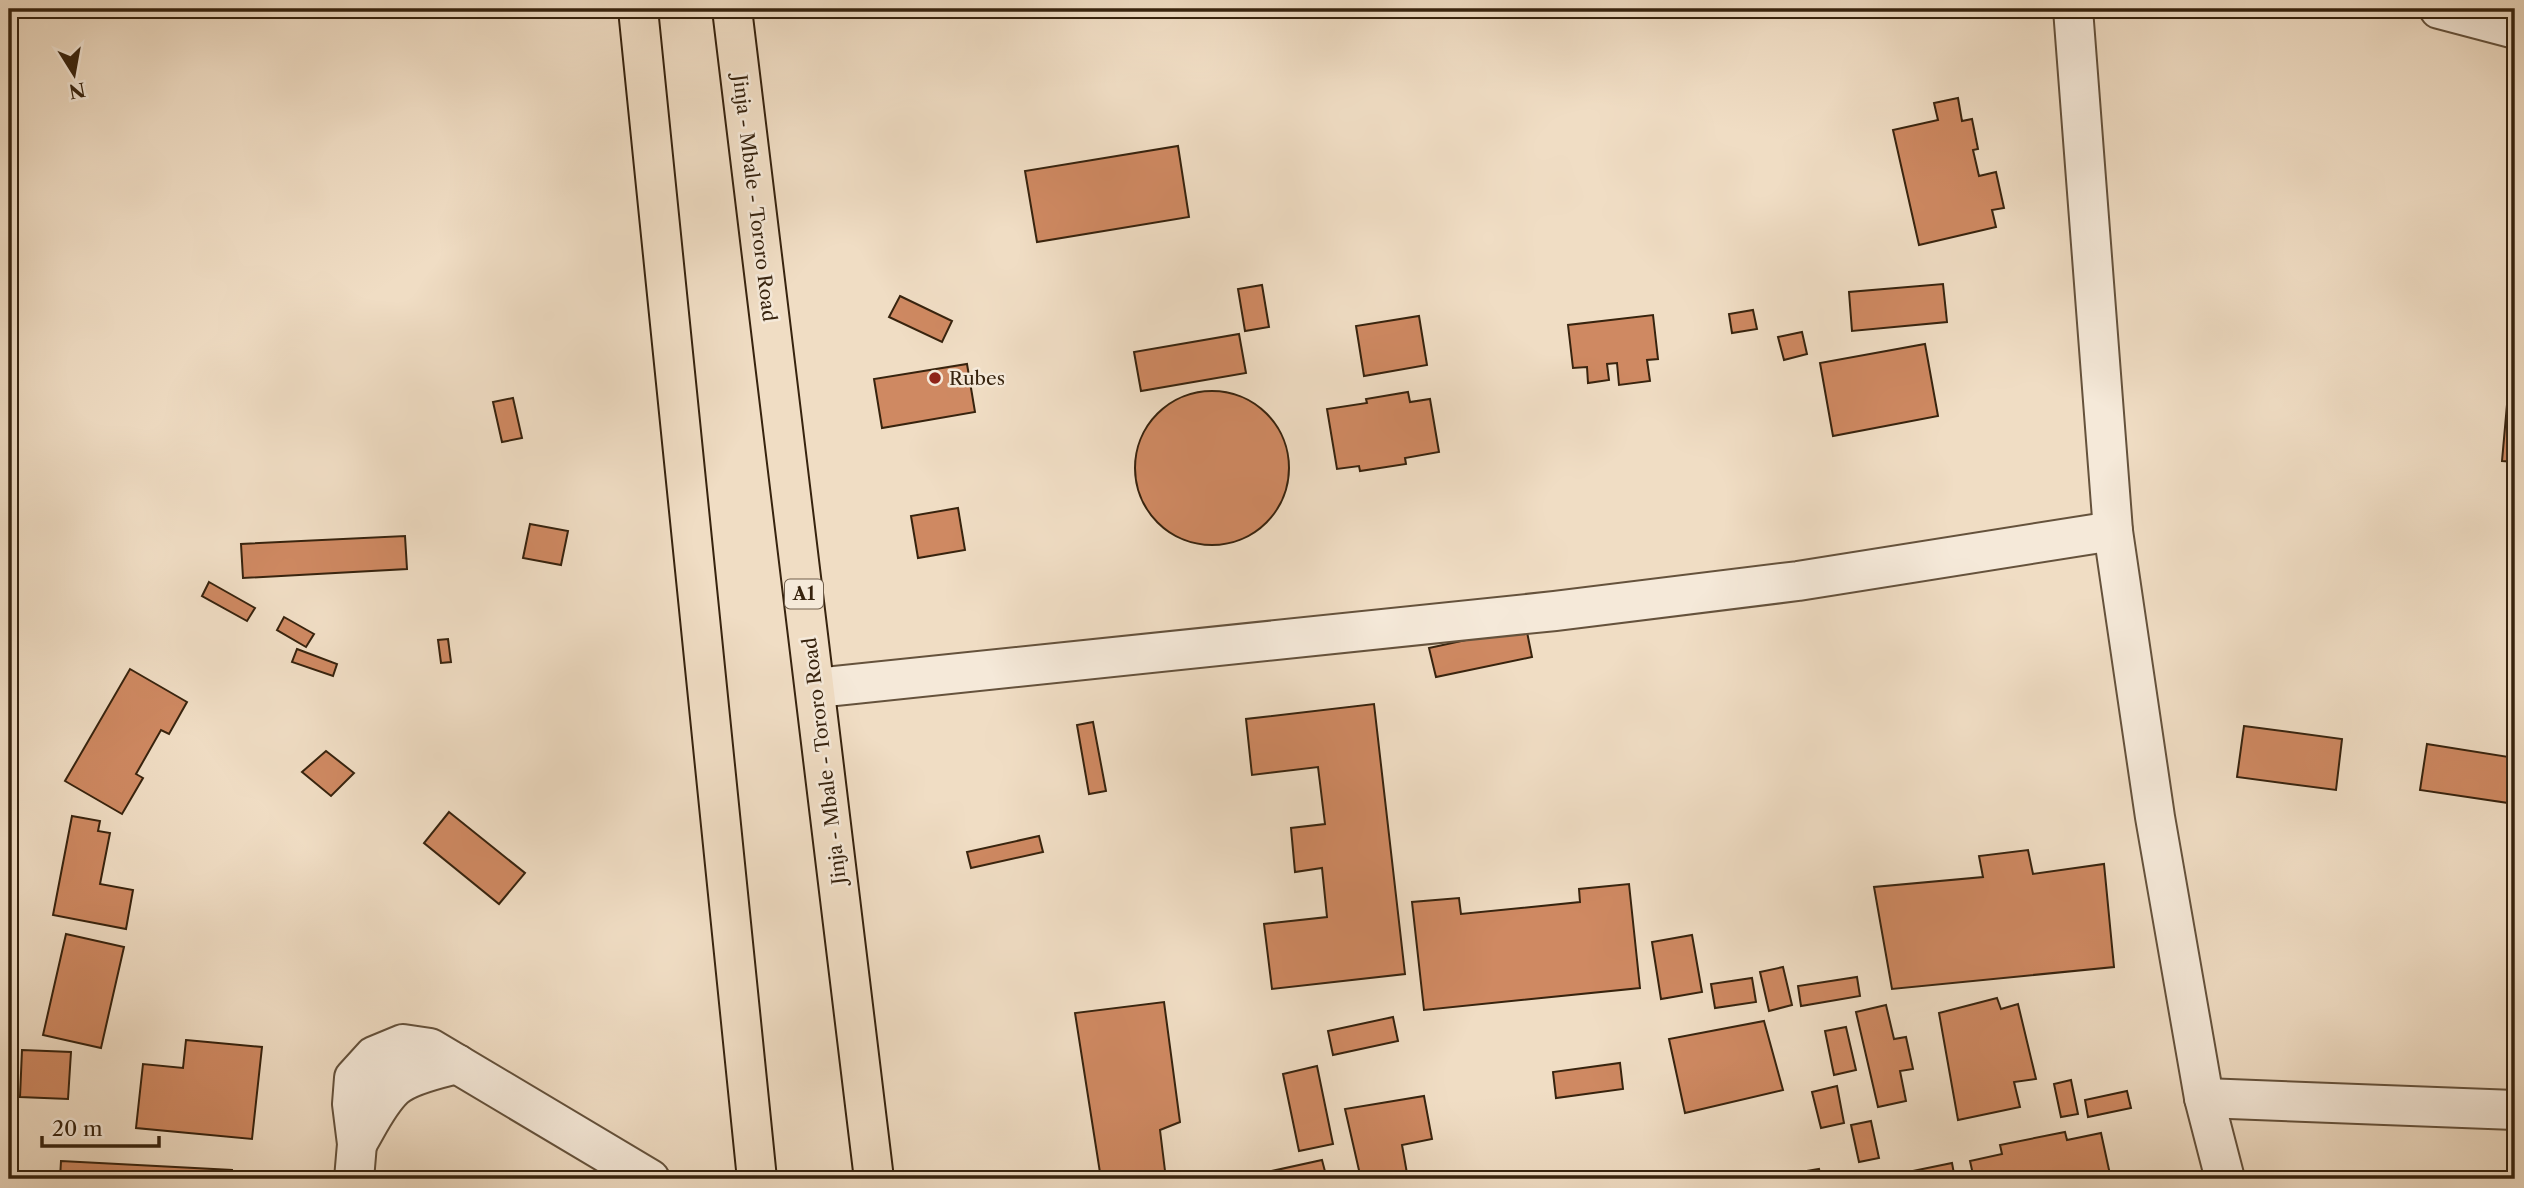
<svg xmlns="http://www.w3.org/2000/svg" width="2524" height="1188" font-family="'Libre Caslon Text',serif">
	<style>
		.building { fill: #cf8962; stroke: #37230e; stroke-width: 2 }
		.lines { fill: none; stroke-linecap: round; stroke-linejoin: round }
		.minor-casing { stroke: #65523c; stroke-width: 42 }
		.trunk-casing { stroke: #37230e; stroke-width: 42 }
		.minor { stroke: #f5e9d9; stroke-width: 38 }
		.trunk { stroke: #f0ddc4; stroke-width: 38 }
		.poi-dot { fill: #8f2418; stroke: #f5e9d9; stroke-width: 2.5 }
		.labels { text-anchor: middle; stroke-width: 5; stroke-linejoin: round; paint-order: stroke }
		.shield { fill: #f5e9d9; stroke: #705e4b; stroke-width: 2 }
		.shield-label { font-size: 18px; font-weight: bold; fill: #37230e }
		.street-label { font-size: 19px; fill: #37230e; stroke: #f5e9d9 }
		.poi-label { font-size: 19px; fill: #37230e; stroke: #f5e9d9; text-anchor: start }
	</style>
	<rect width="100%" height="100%" fill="#f0ddc4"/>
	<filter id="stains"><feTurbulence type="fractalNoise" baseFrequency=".00286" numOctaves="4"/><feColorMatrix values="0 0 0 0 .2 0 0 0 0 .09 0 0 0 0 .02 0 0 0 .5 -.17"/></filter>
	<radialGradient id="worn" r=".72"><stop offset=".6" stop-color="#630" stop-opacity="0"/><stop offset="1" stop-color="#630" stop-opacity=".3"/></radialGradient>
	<g class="building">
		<path d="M1958,98l4,23 10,-2 6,30 -5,1 6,26 17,-4 8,36 -12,2 4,17 -77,18 -26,-115 45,-10 -4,-17z"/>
		<path d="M1178,146l11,71 -152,25 -12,-71z"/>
		<path d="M1943,284l4,38 -95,9 -3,-39z"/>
		<path d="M1262,285l7,42 -24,4 -7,-42z"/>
		<path d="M900,296l52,25 -10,21 -53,-25z"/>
		<path d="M1753,310l4,19 -25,4 -3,-19z"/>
		<path d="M1653,315l5,44 -11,1 3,21 -31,4 -2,-22 -10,1 2,16 -21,3 -1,-16 -14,1 -5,-43z"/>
		<path d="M1419,316l8,49 -63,11 -8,-50z"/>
		<path d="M1802,332l5,22 -23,6 -6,-23z"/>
		<path d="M1239,334l7,39 -105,18 -7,-39z"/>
		<path d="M2513,337h2v125l-13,-1z"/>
		<path d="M1925,344l13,72 -105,20 -13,-73z"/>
		<path d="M967,364l8,48 -93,16 -8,-49z"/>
		<circle cx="1212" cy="468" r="77"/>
		<path d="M1408,392l2,10 20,-3 9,53 -34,6 1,6 -46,7 -1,-5 -22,3 -10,-60 40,-6 -1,-4z"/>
		<path d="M513,398l9,40 -20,4 -9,-40z"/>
		<path d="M958,508l7,42 -47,8 -7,-42z"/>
		<path d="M530,524l38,7 -7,34 -38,-7z"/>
		<path d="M405,536l2,33 -164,9 -2,-34z"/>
		<path d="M209,582l46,26 -8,13 -45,-25z"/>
		<path d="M284,617l30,17 -8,13 -29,-17z"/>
		<path d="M1526,627l6,30 -96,20 -7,-29z"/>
		<path d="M448,639l3,23 -10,1 -3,-23z"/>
		<path d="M297,649l40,15 -4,12 -41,-14z"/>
		<path d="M130,669l57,33 -18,32 -8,-4 -25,44 7,4 -21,36 -57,-33z"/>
		<path d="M1374,704l31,270 -133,15 -8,-65 63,-7 -5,-49 -27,4 -4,-44 34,-4 -7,-57 -66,8 -6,-56z"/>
		<path d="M1093,722l13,69 -17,3 -12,-69z"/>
		<path d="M2244,726l98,13 -6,51 -99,-13z"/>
		<path d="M2427,744l88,14v46l-95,-14z"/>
		<path d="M326,751l28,22 -23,23 -29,-24z"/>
		<path d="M449,812l76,61 -26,31 -75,-61z"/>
		<path d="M72,816l28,5 -2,10 12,2 -10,51 33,6 -7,39 -73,-14z"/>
		<path d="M1039,836l4,16 -72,16 -4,-16z"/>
		<path d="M2028,850l5,24 71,-10 10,103 -222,22 -18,-102 109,-10 -4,-21z"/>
		<path d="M1629,884l11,104 -216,22 -12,-108 47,-4 2,16 119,-12 -1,-13z"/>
		<path d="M66,934l58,13 -23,101 -58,-13z"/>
		<path d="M1692,935l10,57 -41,7 -9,-57z"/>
		<path d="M1783,967l9,38 -23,6 -9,-39z"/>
		<path d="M1857,977l3,19 -59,10 -3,-20z"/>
		<path d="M1752,978l4,24 -41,6 -4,-24z"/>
		<path d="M1997,998l4,11 17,-5 18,75 -22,3 6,25 -62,13 -19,-107z"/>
		<path d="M1164,1002l16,120 -20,8 6,49h-65l-26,-166z"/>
		<path d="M1886,1005l8,34 12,-2 7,32 -13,2 6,30 -28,6 -22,-95z"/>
		<path d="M1393,1017l5,24 -65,14 -5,-24z"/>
		<path d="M1764,1021l19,69 -98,23 -16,-74z"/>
		<path d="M1846,1027l10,43 -22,5 -9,-44z"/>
		<path d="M186,1040l76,7 -10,92 -116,-11 7,-64 40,4z"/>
		<path d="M22,1050l49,2 -3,47 -48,-2z"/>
		<path d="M1620,1063l3,26 -67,9 -3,-26z"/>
		<path d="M1317,1066l16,78 -34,7 -16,-77z"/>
		<path d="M2071,1080l7,34 -17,3 -7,-33z"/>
		<path d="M1837,1086l7,37 -23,5 -9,-36z"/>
		<path d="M2127,1091l4,17 -43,9 -3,-17z"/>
		<path d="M1424,1096l8,43 -30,6 6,34h-47l-16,-70z"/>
		<path d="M1871,1121l8,37 -20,4 -8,-37z"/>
		<path d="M2065,1132l2,8 34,-7 10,46h-137l-4,-18 32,-7 -2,-9z"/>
		<path d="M1322,1160l5,19h-68l-1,-5z"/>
		<path d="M61,1161l171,9v9h-172z"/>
		<path d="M1952,1163l3,16h-56l-1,-5z"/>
		<path d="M1819,1169l2,10h-63z"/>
	</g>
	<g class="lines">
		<defs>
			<g id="minor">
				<path d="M2073,9l40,522 42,286 49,281 21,81"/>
				<path d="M2439,9l76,20"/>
				<path d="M816,688l739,-77 243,-30 315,-50"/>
				<path d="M2204,1098l311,12"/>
				<path d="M357,1144c11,-18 21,-41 37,-56 14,-13 44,-19 63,-24"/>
				<path d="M354,1179l3,-35 -5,-40 2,-26 20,-22 29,-12 27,4 220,131"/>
			</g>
			<g id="trunk">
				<path d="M638,9l119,1170"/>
				<path d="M732,9l142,1170"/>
			</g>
		</defs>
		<use href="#minor" class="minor-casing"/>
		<use href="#trunk" class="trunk-casing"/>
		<use href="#minor" class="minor"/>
		<use href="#trunk" class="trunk"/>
	</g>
	<circle class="poi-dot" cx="935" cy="378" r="7"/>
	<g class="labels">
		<rect class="shield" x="785" y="579.5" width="38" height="29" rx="5"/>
		<g class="shield-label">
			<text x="804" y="600">A1</text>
		</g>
		<g class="street-label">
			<text transform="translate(755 198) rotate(83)" y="7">Jinja - Mbale - Tororo Road</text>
			<text transform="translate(824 761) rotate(-97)" y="7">Jinja - Mbale - Tororo Road</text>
		</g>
		<g class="poi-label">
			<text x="949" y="385">Rubes</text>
		</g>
	</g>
	<rect width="2524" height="1188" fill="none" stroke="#f0ddc4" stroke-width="35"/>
	<rect x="10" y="10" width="2503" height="1167" fill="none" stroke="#37230e" stroke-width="3.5"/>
	<rect x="18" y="18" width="2489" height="1153" fill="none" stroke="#37230e" stroke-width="2"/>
	<g transform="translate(74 74) rotate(169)" stroke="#f5e9d9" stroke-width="5" paint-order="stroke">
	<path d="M0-5L12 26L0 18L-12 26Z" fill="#37230e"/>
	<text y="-10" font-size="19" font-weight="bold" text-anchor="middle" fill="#37230e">N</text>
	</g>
	<path d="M42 1136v10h117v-10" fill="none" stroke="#37230e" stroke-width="3.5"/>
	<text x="52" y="1136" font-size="21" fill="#37230e" stroke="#f5e9d9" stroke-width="5" paint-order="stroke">20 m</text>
	<rect width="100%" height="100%" filter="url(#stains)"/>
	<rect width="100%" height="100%" fill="url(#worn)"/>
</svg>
